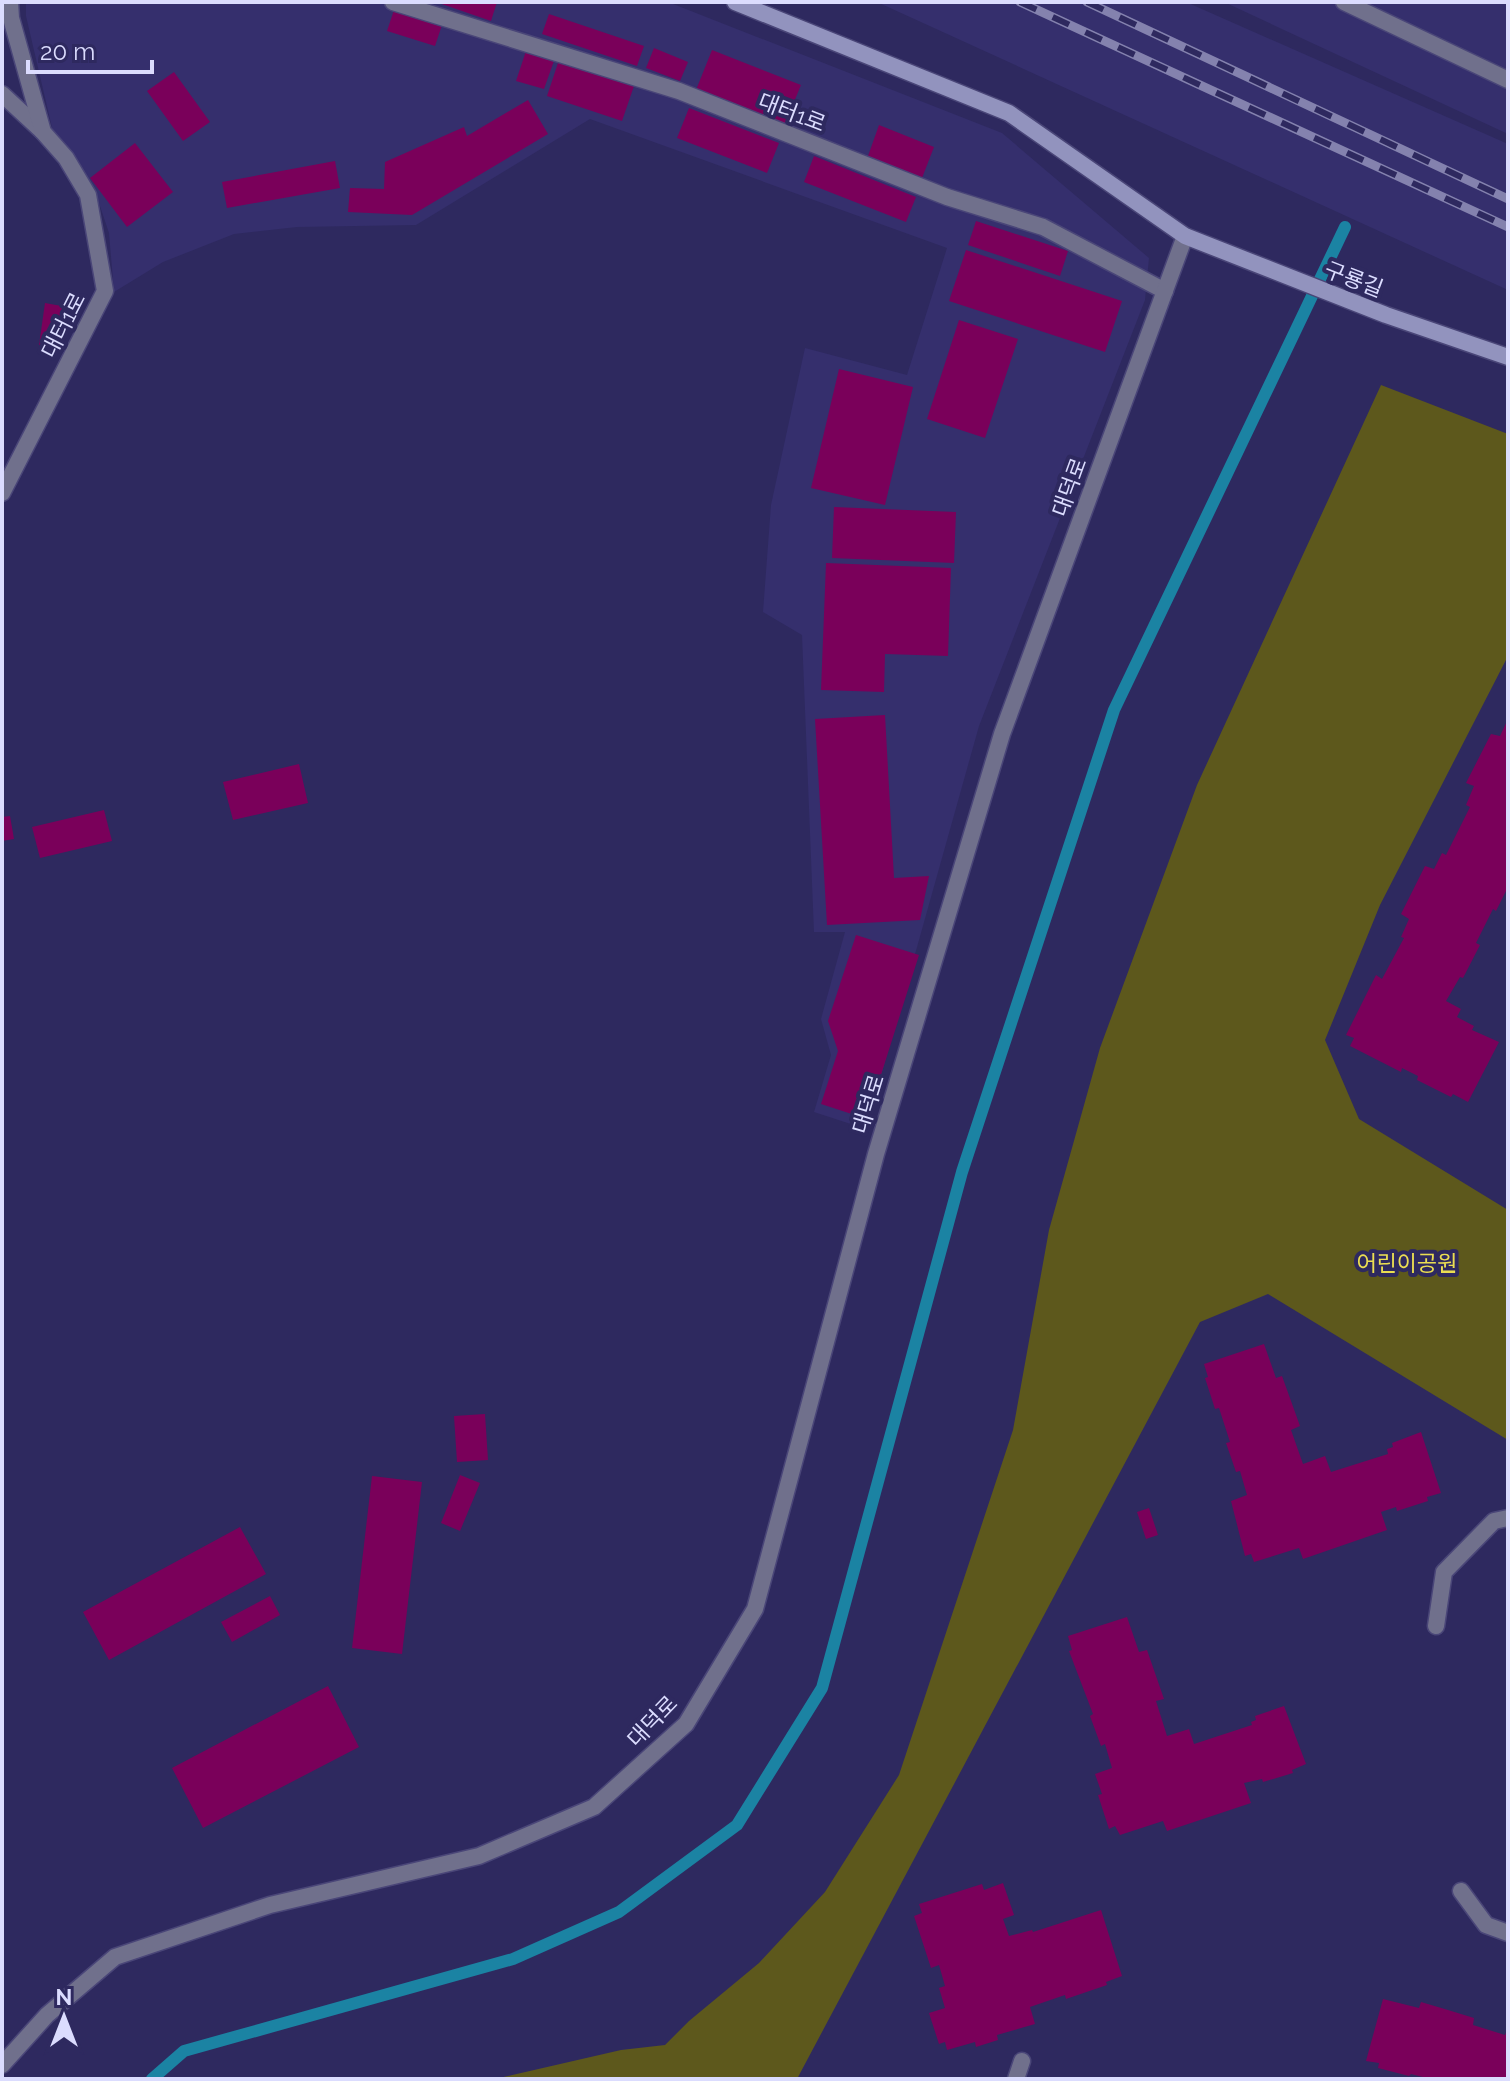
<svg xmlns="http://www.w3.org/2000/svg" width="1510" height="2081" font-family="Raleway,'Noto Sans KR',sans-serif">
	<style>
		.built { fill: #352f6d }
		.green { fill: #5d581c }
		.lines { fill: none; stroke-linecap: round; stroke-linejoin: round }
		.stream { stroke: #1b83a3; stroke-width: 12 }
		.building { fill: #7a005a }
		.lane-casing { stroke: #4a4678; stroke-width: 19 }
		.street-casing { stroke: #4a4678; stroke-width: 19 }
		.secondary-casing { stroke: #4a4678; stroke-width: 19 }
		.lane { stroke: #70708c; stroke-width: 16 }
		.street { stroke: #70708c; stroke-width: 16 }
		.secondary { stroke: #9293be; stroke-width: 16 }
		.rail-casing { stroke: #8482ae; stroke-width: 9 }
		.rail { stroke: #2e295f; stroke-width: 6; stroke-dasharray: 18; stroke-linecap: butt }
		.labels { text-anchor: middle; stroke-width: 8; stroke-linejoin: round; paint-order: stroke }
		.street-label { font-size: 22px; fill: #dbdcfe; stroke: #2e295f }
		.park-label { font-size: 22px; fill: #ebde52; stroke: #2e295f }
	</style>
	<rect width="100%" height="100%" fill="#2e295f"/>
	<g class="built">
		<path d="M26,2h642l334,131 147,125 -4,42 -166,426 -113,403 -52,-17 17,-57 -10,-36 24,-87h-31l-12,-297 -39,-23 8,-107 34,-157 102,27 40,-127 -357,-129 -174,106 -119,2 -63,7 -71,28 -49,30 -5,-59 -13,-39 -20,-37 -23,-25 -27,-116z"/>
		<path d="M877,2h309l322,142v146z"/>
		<path d="M1224,2h284v132z"/>
	</g>
	<path class="green" d="M1381,385l127,49v222l-128,249 -55,135 34,79 149,91v230l-240,-146 -68,28 -403,757h-302l126,-29 44,-5 24,-24 70,-58 66,-71 74,-117 114,-345 36,-200 51,-182 97,-263z"/>
	<g class="lines">
		<path class="stream" d="M152,2079l32,-28 329,-92 106,-47 118,-87 85,-137 140,-516 152,-462 231,-483"/>
	</g>
	<g class="building">
		<path d="M436,2h61l-6,19z"/>
		<path d="M394,10l48,15 -7,21 -48,-15z"/>
		<path d="M549,14l95,32 -7,20 -95,-32z"/>
		<path d="M527,48l28,10 -11,31 -28,-8z"/>
		<path d="M654,48l34,14 -8,19 -34,-13z"/>
		<path d="M712,50l89,35 -17,41 -88,-36z"/>
		<path d="M560,57l75,26 -13,38 -75,-25z"/>
		<path d="M174,72l36,50 -27,19 -36,-50z"/>
		<path d="M528,100l20,34 -136,81 -64,-3 2,-24 34,1 1,-27 79,-35 3,9z"/>
		<path d="M689,108l90,35 -12,30 -90,-35z"/>
		<path d="M879,125l55,22 -12,31 -54,-22z"/>
		<path d="M135,143l38,49 -46,35 -37,-49z"/>
		<path d="M814,156l102,41 -10,25 -102,-40z"/>
		<path d="M335,161l5,27 -113,20 -5,-26z"/>
		<path d="M976,221l92,30 -8,25 -92,-31z"/>
		<path d="M966,250l156,51 -17,51 -156,-51z"/>
		<path d="M45,303l22,4 -7,41 -21,-3z"/>
		<path d="M959,320l59,19 -33,99 -58,-19z"/>
		<path d="M839,369l74,18 -28,118 -74,-17z"/>
		<path d="M834,507l122,5 -2,51 -122,-5z"/>
		<path d="M826,563l125,5 -3,88 -63,-2 -1,38 -63,-2z"/>
		<path d="M885,715l9,163 35,-2 -9,44 -93,5 -12,-206z"/>
		<path d="M1508,719v168l-12,24 -3,-2 -17,34 4,2 -17,33 -3,-1 -14,24 15,8 -4,8 17,9 -2,4 27,12 -31,60 -15,-8 -2,3 -34,-17 1,-4 -16,-8 -1,4 -51,-26 4,-8 -8,-3 30,-60 6,4 22,-41 -3,-1 8,-18 -8,-5 24,-48 9,3 8,-16 4,2 24,-48 -4,-2 8,-19 -8,-3 25,-49 9,2z"/>
		<path d="M299,764l9,39 -75,17 -10,-38z"/>
		<path d="M104,810l8,31 -72,17 -8,-31z"/>
		<path d="M10,816l4,23 -12,2v-24z"/>
		<path d="M856,935l63,20 -52,164 -46,-15 17,-53 -10,-30z"/>
		<path d="M1264,1344l12,34 6,-2 18,50 -9,4 12,34 22,-8 6,16 57,-18 -1,-5 6,-2 -1,-4 29,-11 20,61 -14,4 1,4 -31,10 -1,-4 -15,5 6,18 -84,29 -4,-11 -45,14 -3,-8 -6,2 -14,-55 16,-6 -7,-24 -4,1 -10,-29 4,-1 -11,-34 -4,1 -10,-31 3,-1 -4,-13z"/>
		<path d="M485,1414l3,46 -31,2 -3,-46z"/>
		<path d="M460,1475l20,8 -20,48 -19,-8z"/>
		<path d="M372,1476l50,6 -20,172 -50,-6z"/>
		<path d="M1149,1508l9,27 -12,4 -9,-27z"/>
		<path d="M240,1527l26,47 -157,86 -26,-48z"/>
		<path d="M270,1596l10,19 -48,27 -11,-20z"/>
		<path d="M1127,1617l12,35 8,-2 17,49 -8,2 11,35 22,-7 5,15 58,-19 -1,-3 5,-2 -1,-4 29,-10 22,58 -14,6 1,3 -30,9 -1,-3 -18,4 7,20 -84,28 -4,-10 -43,14 -5,-9 -6,3 -11,-34 4,-1 -7,-20 17,-6 -7,-24 -4,2 -11,-30 3,-2 -24,-63 3,-1 -4,-14z"/>
		<path d="M328,1686l31,61 -156,81 -31,-60z"/>
		<path d="M1003,1883l11,32 -11,4 6,17 23,-6 1,2 68,-22 21,66 -16,6 1,3 -41,14 -1,-4 -35,12 5,17 -38,11 1,5 -22,7 -1,-5 -28,8 -2,-8 -6,2 -10,-31 16,-5 -6,-20 6,-2 -6,-21 -8,3 -17,-52 8,-3 -3,-9 63,-20 2,6z"/>
		<path d="M1383,1999l36,9 2,-6 27,8 26,8 -1,7 32,10 3,-7v51h-77l-20,-5 -2,2 -31,-8 1,-5 -13,-2z"/>
	</g>
	<g class="lines">
		<defs>
			<g id="lane">
				<path d="M393,2l286,89 268,106 96,30 122,64"/>
				<path d="M1344,2l164,78"/>
				<path d="M2,94l40,37"/>
				<path d="M2,493l103,-202 -17,-96 -22,-37 -23,-26 -32,-114 -1,-16"/>
				<path d="M1436,1626l8,-54 50,-51 14,-3"/>
				<path d="M1461,1891l25,34 22,8"/>
				<path d="M1016,2079l6,-18"/>
			</g>
			<path id="street" d="M2,2065l45,-50 68,-58 155,-52 209,-49 115,-49 92,-83 69,-115 121,-455 126,-420 183,-498"/>
			<path id="secondary" d="M735,2l274,111 176,123 201,79 122,42"/>
		</defs>
		<use href="#lane" class="lane-casing"/>
		<use href="#street" class="street-casing"/>
		<use href="#secondary" class="secondary-casing"/>
		<use href="#lane" class="lane"/>
		<use href="#street" class="street"/>
		<use href="#secondary" class="secondary"/>
		<defs>
			<g id="rail">
				<path d="M1020,2l488,225"/>
				<path d="M1087,2l421,197"/>
			</g>
		</defs>
		<use href="#rail" class="rail-casing"/>
		<use href="#rail" class="rail"/>
	</g>
	<g class="labels">
		<g class="street-label">
			<text transform="translate(792 112) rotate(21)" y="8">대터1로</text>
			<text transform="translate(1354 279) rotate(21)" y="8">구룡길</text>
			<text transform="translate(63 325) rotate(-63)" y="8">대터1로</text>
			<text transform="translate(1069 487) rotate(-70)" y="8">대덕로</text>
			<text transform="translate(868 1104) rotate(-73)" y="8">대덕로</text>
			<text transform="translate(652 1721) rotate(-46)" y="8">대덕로</text>
		</g>
		<g class="park-label">
			<text x="1407" y="1271">어린이공원</text>
		</g>
	</g>
	<rect width="1510" height="2081" fill="none" stroke="#dbdcfe" stroke-width="8"/>
	<g transform="translate(64 2017)" stroke="#2e295f" stroke-width="6" paint-order="stroke">
	<path d="M0-6L14 30L0 20L-14 30Z" fill="#dbdcfe"/>
	<text y="-12" font-size="22" font-weight="bold" text-anchor="middle" fill="#dbdcfe">N</text>
	</g>
	<path d="M28 60v12h124v-12" fill="none" stroke="#dbdcfe" stroke-width="4"/>
	<text x="40" y="60" font-size="24" fill="#dbdcfe" stroke="#2e295f" stroke-width="6" paint-order="stroke">20 m</text>
</svg>
